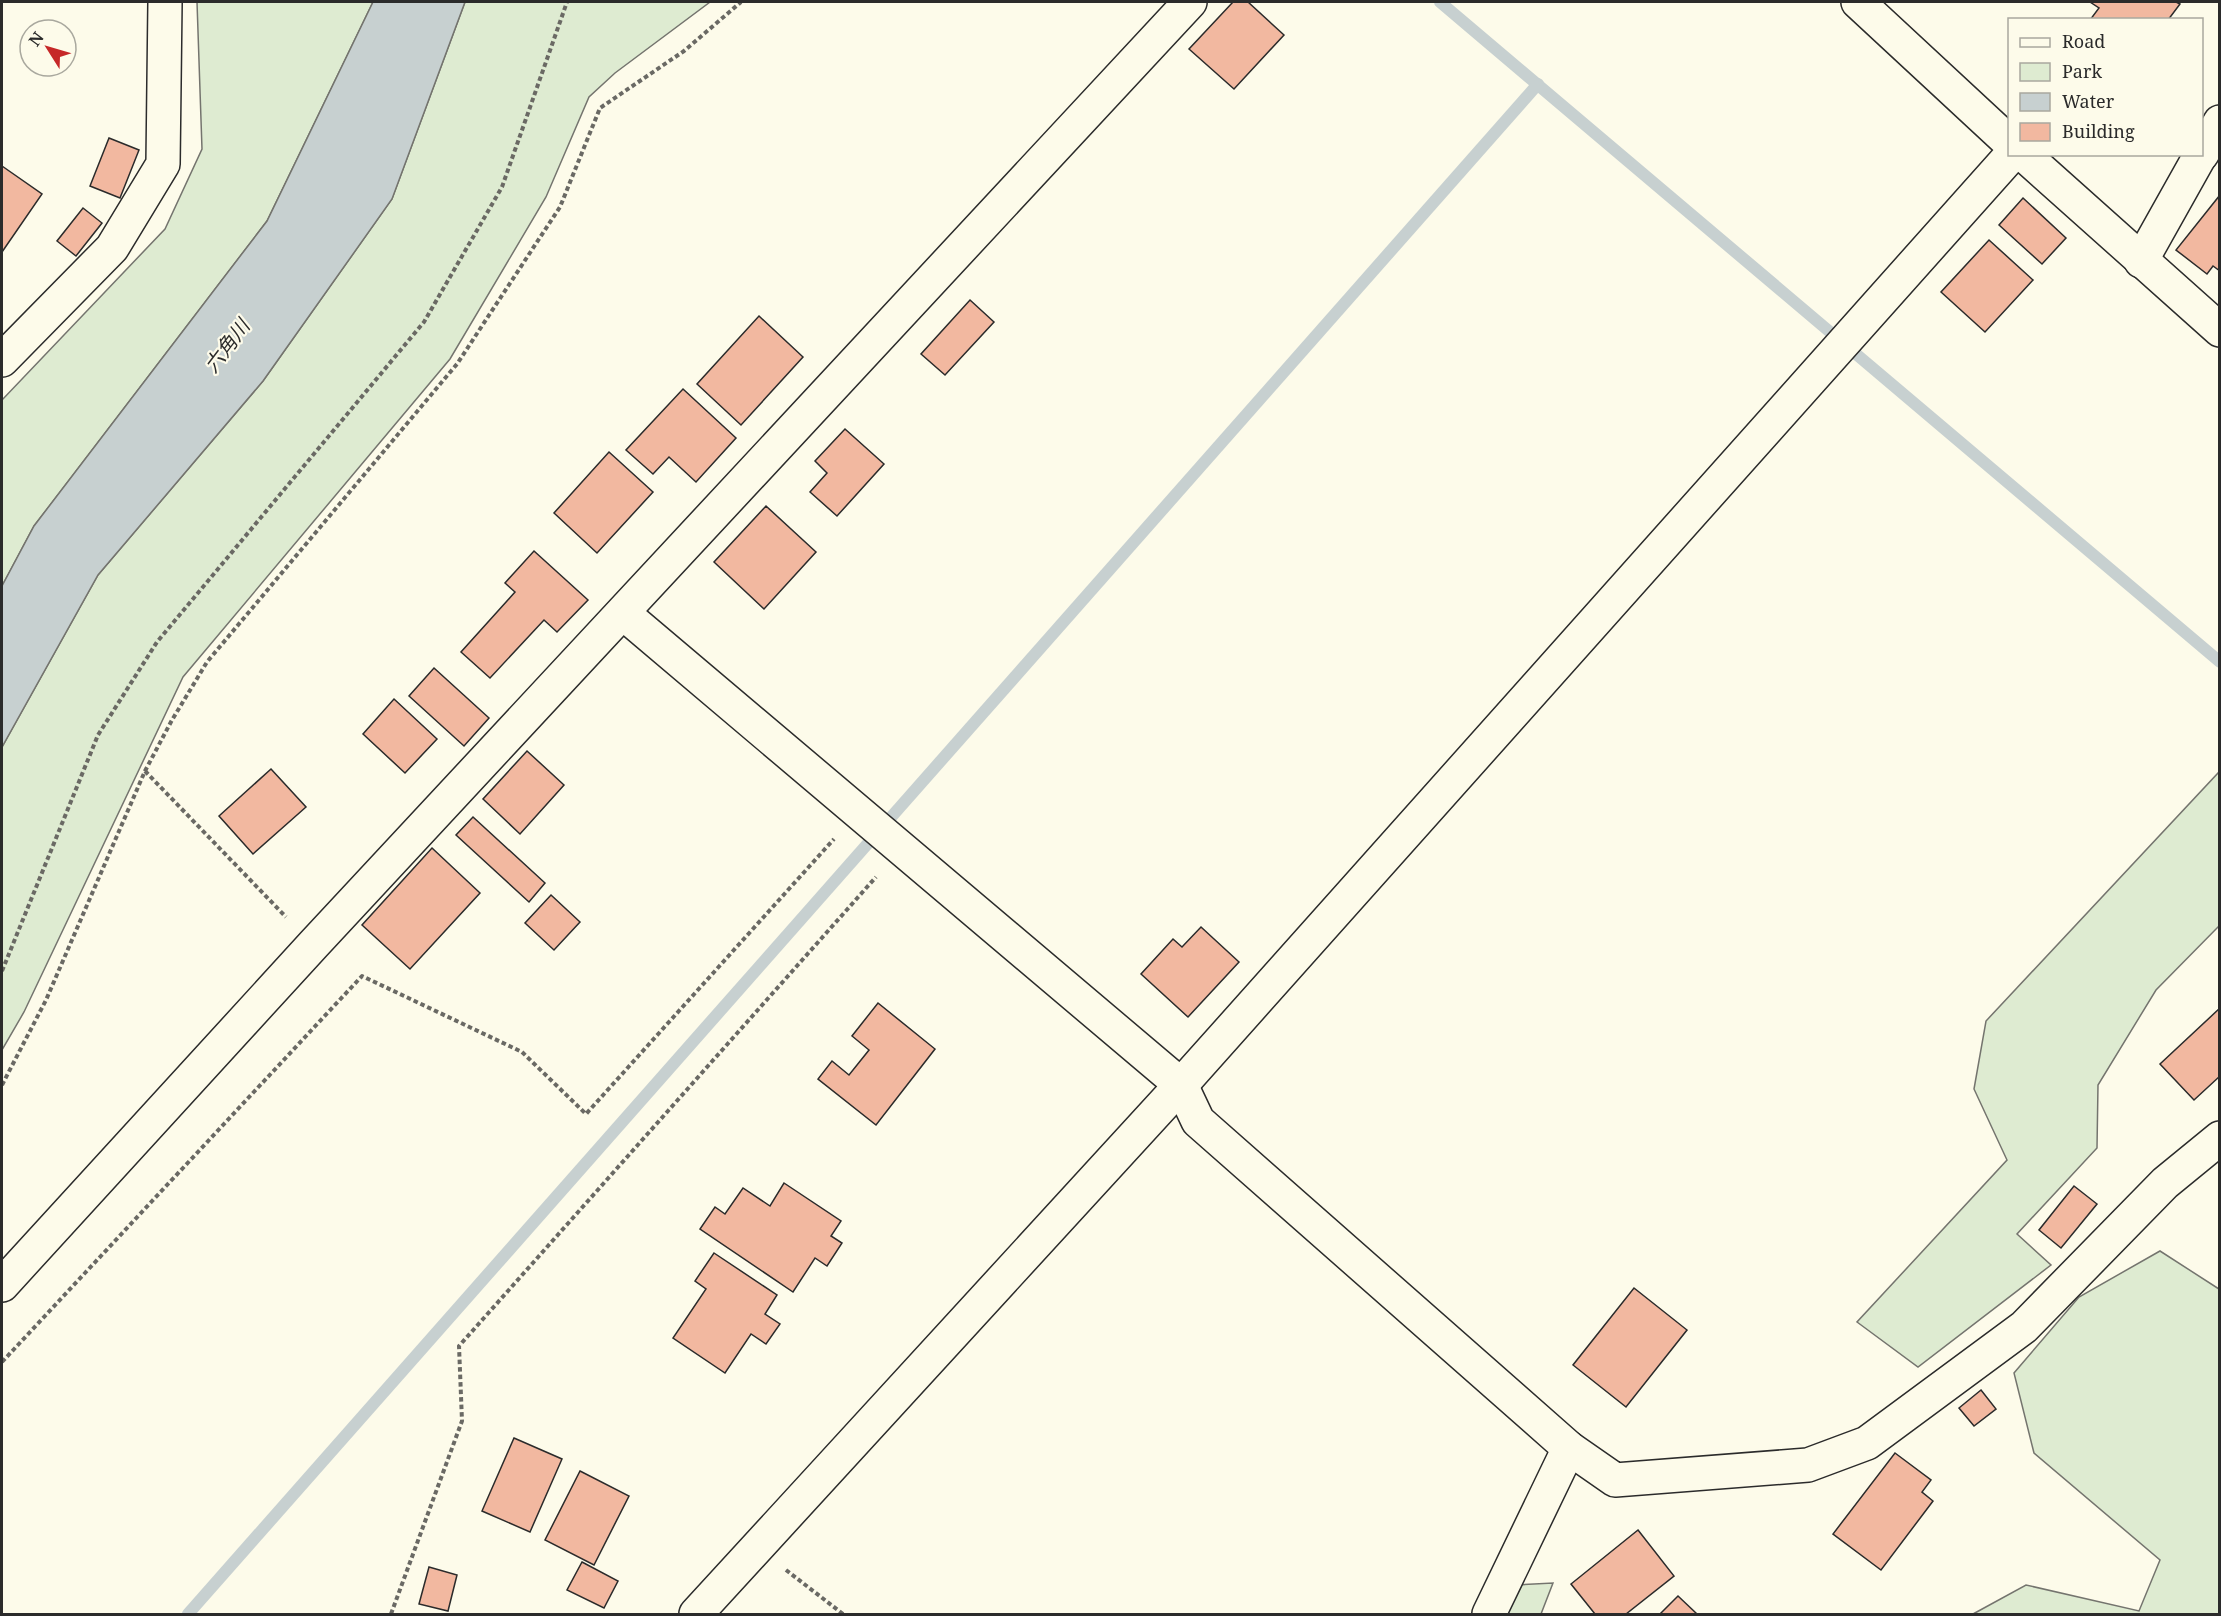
<svg xmlns="http://www.w3.org/2000/svg" width="2221" height="1616" font-family="'Noto Serif','Noto Sans JP',serif">
	<style>
		.green { fill: #deebd1; stroke: #74746e; stroke-width: 1.5 }
		.water { fill: #c7d0d0; stroke: #74746e; stroke-width: 1.5 }
		.lines { fill: none; stroke-linecap: round; stroke-linejoin: round }
		.stream { stroke: #c7d0d0; stroke-width: 12 }
		.building { fill: #f2b8a0; stroke: #2b2b2b; stroke-width: 1.5 }
		.minor-casing { stroke: #2b2b2b; stroke-width: 36 }
		.path { stroke: #6a6964; stroke-width: 4; stroke-dasharray: 4.5 3; stroke-linecap: butt }
		.minor { stroke: #fdfbea; stroke-width: 33 }
		.labels { text-anchor: middle; stroke-width: 4.5; stroke-linejoin: round; paint-order: stroke }
		.water-label { font-size: 20px; font-style: italic; fill: #2b2b2b; stroke: #fdfbea }
	</style>
	<rect width="100%" height="100%" fill="#fdfbea"/>
	<g class="green">
		<path d="M197,2h176l-106,219 -233,305 -32,60v-186l163,-171 37,-80z"/>
		<path d="M465,2h245l-95,71 -26,24 -43,100 -96,162 -267,318 -159,335 -22,38v-303l96,-172 165,-194 129,-182z"/>
		<path d="M2219,772v154l-63,64 -58,95 -1,63 -80,86 34,31 -133,102 -61,-45 150,-162 -33,-71 12,-68z"/>
		<path d="M2160,1251l59,38v325h-246l53,-29 113,26 21,-51 -126,-107 -20,-80 65,-76z"/>
		<path d="M1553,1583l-12,31h-58l16,-28z"/>
	</g>
	<path class="water" d="M373,2h92l-73,197 -129,182 -165,194 -96,172v-161l32,-60 233,-305z"/>
	<g class="lines">
		<g class="stream">
			<path d="M1440,2l780,660"/>
			<path d="M188,1614l1350,-1530"/>
		</g>
	</g>
	<g class="building">
		<path d="M1233,2h15l36,33 -50,54 -45,-40z"/>
		<path d="M2090,2h86l4,2 -12,16h-78l9,-12z"/>
		<path d="M109,138l30,12 -19,48 -30,-12z"/>
		<path d="M2,166l40,28 -40,58z"/>
		<path d="M2220,195v76l-7,-5 -6,8 -31,-24z"/>
		<path d="M2023,198l43,40 -24,26 -43,-39z"/>
		<path d="M83,208l19,15 -26,33 -19,-15z"/>
		<path d="M1989,240l44,40 -48,52 -44,-40z"/>
		<path d="M970,300l24,22 -49,53 -24,-21z"/>
		<path d="M759,316l44,41 -62,68 -44,-41z"/>
		<path d="M683,389l53,49 -40,44 -27,-25 -16,17 -27,-24z"/>
		<path d="M845,429l39,35 -47,52 -27,-24 17,-19 -12,-12z"/>
		<path d="M609,452l44,40 -56,61 -43,-40z"/>
		<path d="M766,506l50,46 -52,57 -50,-47z"/>
		<path d="M534,551l54,49 -31,32 -13,-12 -54,58 -29,-26 54,-60 -10,-9z"/>
		<path d="M434,668l55,50 -25,28 -55,-50z"/>
		<path d="M394,699l43,40 -32,34 -42,-39z"/>
		<path d="M527,751l37,34 -44,49 -37,-35z"/>
		<path d="M271,769l35,38 -53,47 -34,-38z"/>
		<path d="M473,817l72,66 -16,19 -73,-67z"/>
		<path d="M432,848l48,45 -70,76 -48,-44z"/>
		<path d="M551,895l29,27 -26,28 -29,-27z"/>
		<path d="M1201,927l38,35 -51,55 -47,-43 32,-35 9,8z"/>
		<path d="M878,1003l57,46 -59,76 -58,-46 14,-18 17,14 20,-25 -17,-14z"/>
		<path d="M2220,1008v68l-26,24 -34,-36z"/>
		<path d="M784,1183l57,38 -10,15 11,7 -15,23 -12,-8 -22,34 -93,-63 15,-22 10,7 18,-26 27,18z"/>
		<path d="M2074,1186l23,18 -36,44 -22,-18z"/>
		<path d="M714,1253l63,42 -12,19 15,10 -14,20 -15,-10 -26,39 -52,-35 33,-49 -11,-8z"/>
		<path d="M1634,1288l53,42 -61,77 -53,-42z"/>
		<path d="M1981,1390l15,19 -22,17 -15,-18z"/>
		<path d="M514,1438l48,21 -32,73 -48,-21z"/>
		<path d="M1895,1453l36,27 -9,12 11,9 -52,69 -48,-36z"/>
		<path d="M580,1471l49,25 -35,69 -49,-25z"/>
		<path d="M1638,1530l36,46 -48,38h-31l-24,-30z"/>
		<path d="M582,1562l36,19 -14,27 -37,-18z"/>
		<path d="M429,1567l28,8 -9,36 -29,-7z"/>
		<path d="M1678,1596l19,18h-37z"/>
	</g>
	<g class="lines">
		<defs>
			<g id="minor">
				<path d="M1858,2l152,141"/>
				<path d="M2023,154l197,176"/>
				<path d="M2202,154l18,-32"/>
				<path d="M2141,261l60,-107"/>
				<path d="M2,360l110,-112 51,-84 2,-162"/>
				<path d="M623,613l558,472 17,36 371,327 46,32 193,-15 59,-22 157,-116 141,-144 55,-45"/>
				<path d="M2,1285l311,-340 877,-943"/>
				<path d="M696,1614l485,-529 831,-931"/>
				<path d="M1489,1614l80,-166"/>
			</g>
		</defs>
		<use href="#minor" class="minor-casing"/>
		<g class="path">
			<path d="M145,771l141,146"/>
			<path d="M2,971l96,-236 59,-93 267,-320 78,-135 65,-185"/>
			<path d="M2,1085l44,-85 99,-229 27,-51 35,-58 250,-298 103,-157 40,-99 84,-57 57,-49"/>
			<path d="M2,1362l360,-386 160,76 64,62 248,-275"/>
			<path d="M786,1570l57,44"/>
			<path d="M391,1614l71,-193 -3,-75 417,-469"/>
		</g>
		<use href="#minor" class="minor"/>
	</g>
	<g class="labels">
		<g class="water-label">
			<text transform="translate(227 346) rotate(-53)" y="7">六角川</text>
		</g>
	</g>
	<rect width="2221" height="1616" fill="none" stroke="#2b2b2b" stroke-width="6"/>
	<rect x="2008" y="18" width="195" height="138" fill="#fdfbea" stroke="#a9a89e" stroke-width="1.5"/>
	<rect x="2020" y="38" width="30" height="9" fill="#fdfbea" stroke="#a9a89e" stroke-width="1.5"/>
	<text x="2062" y="48" font-size="18" fill="#2b2b2b">Road</text>
	<rect x="2020" y="63" width="30" height="18" fill="#deebd1" stroke="#a9a89e" stroke-width="1.5"/>
	<text x="2062" y="78" font-size="18" fill="#2b2b2b">Park</text>
	<rect x="2020" y="93" width="30" height="18" fill="#c7d0d0" stroke="#a9a89e" stroke-width="1.5"/>
	<text x="2062" y="108" font-size="18" fill="#2b2b2b">Water</text>
	<rect x="2020" y="123" width="30" height="18" fill="#f2b8a0" stroke="#a9a89e" stroke-width="1.5"/>
	<text x="2062" y="138" font-size="18" fill="#2b2b2b">Building</text>
	<g transform="translate(48 48) rotate(307)"><circle r="28" fill="#fdfbea" stroke="#a9a89e" stroke-width="1.5"/>
	<path d="M0-4.5L10 22L0 15L-10 22Z" fill="#c62828"/>
	<text y="-9" font-size="16" font-weight="bold" text-anchor="middle" fill="#2b2b2b">N</text>
	</g>
</svg>
